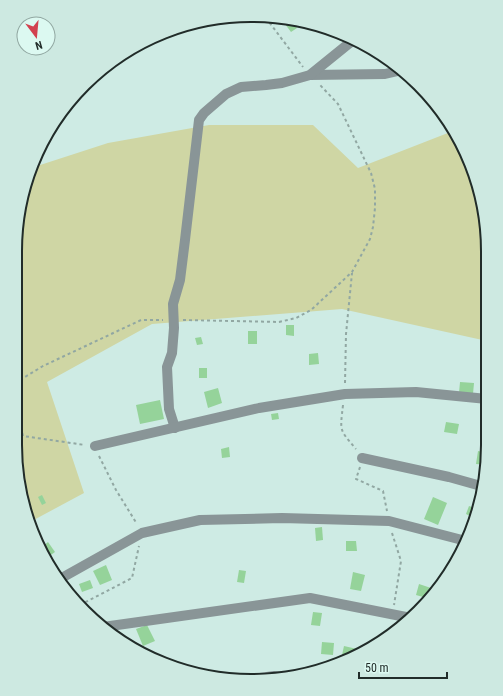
<svg xmlns="http://www.w3.org/2000/svg" width="503" height="696" font-family="'Roboto Condensed',sans-serif">
	<style>
		.green { fill: #cfd6a4 }
		.building { fill: #95d39a }
		.lines { fill: none; stroke-linecap: round; stroke-linejoin: round }
		.path { stroke: #91a7a2; stroke-width: 2; stroke-dasharray: 3 3; stroke-linecap: butt }
		.minor { stroke: #899597; stroke-width: 10 }
		.rim { fill: none; stroke: #212c29; stroke-width: 2 }
	</style>
	<rect width="100%" height="100%" fill="#ceebe4"/>
	<path class="green" d="M209,125h104l45,43 95,-37 17,30 16,59 1,121 -145,-32 -190,15 -105,58 37,111 -54,29 -7,-16 -8,-62v-193l8,-60 11,-24 74,-24z"/>
	<g class="building">
		<path d="M290,20l7,8 -6,4 -6,-8z"/>
		<path d="M286,325h8v11l-8,-1z"/>
		<rect x="248" y="331" width="9" height="13"/>
		<path d="M201,337l2,7 -6,1 -2,-7z"/>
		<path d="M318,353l1,11 -10,1v-11z"/>
		<rect x="199" y="368" width="8" height="10"/>
		<path d="M460,382l14,1 -1,11 -14,-1z"/>
		<path d="M218,388l4,15 -14,5 -4,-16z"/>
		<path d="M160,400l4,19 -24,5 -4,-19z"/>
		<path d="M278,413l1,6 -7,1 -1,-6z"/>
		<path d="M446,422l13,2 -2,10 -13,-2z"/>
		<path d="M229,447l1,10 -8,1 -1,-9z"/>
		<path d="M478,451l9,2 -1,12 -10,-1z"/>
		<path d="M42,495l4,8 -4,2 -4,-8z"/>
		<path d="M433,497l14,6 -9,22 -14,-6z"/>
		<path d="M469,506l6,2 -3,9 -6,-3z"/>
		<path d="M322,527l1,13 -7,1 -1,-13z"/>
		<path d="M346,541h10l1,10h-11z"/>
		<path d="M48,542l7,10 -7,5 -6,-10z"/>
		<path d="M106,565l6,15 -12,5 -7,-14z"/>
		<path d="M239,570l7,1 -2,12 -7,-1z"/>
		<path d="M353,572l12,3 -4,16 -11,-2z"/>
		<path d="M90,580l3,8 -11,4 -3,-8z"/>
		<path d="M419,584l15,5 -4,10 -14,-4z"/>
		<path d="M313,612l9,1 -2,13 -9,-1z"/>
		<path d="M147,625l8,16 -12,5 -7,-17z"/>
		<path d="M322,642l12,1 -1,12 -12,-1z"/>
		<path d="M344,646l13,3 -1,6 -16,9z"/>
	</g>
	<g class="lines">
		<g class="path">
			<path d="M266,18l37,49"/>
			<path d="M183,320l96,2 17,-4 15,-8 41,-38 18,-33 3,-12 2,-19v-19l-4,-16 -33,-69 -18,-19"/>
			<path d="M15,383l28,-17 98,-46h22"/>
			<path d="M345,383l1,-49 6,-61"/>
			<path d="M15,404l8,32 62,9"/>
			<path d="M343,405c-3,27 -4,24 13,44"/>
			<path d="M99,456l17,34 21,34"/>
			<path d="M360,467l-4,12 27,12 4,20"/>
			<path d="M392,533l9,28 -7,44"/>
			<path d="M80,605l52,-27 7,-32"/>
		</g>
		<g class="minor">
			<path d="M310,75l75,-1 13,-3"/>
			<path d="M175,428l-6,-19 -2,-42 5,-14 2,-25 -1,-24 7,-24 5,-40 14,-120 5,-7 22,-19 15,-7 25,-2 16,-2 28,-8 42,-34"/>
			<path d="M95,446l164,-38 86,-14 71,-2 71,7"/>
			<path d="M362,458l87,19 32,9"/>
			<path d="M58,580l84,-47 58,-13 82,-2 107,3 77,20"/>
			<path d="M103,627l207,-29 101,20"/>
			<path d="M252,679l22,-3 12,2"/>
		</g>
	</g>
	<path d="M0 0H503V696H0ZM251 22H252A229 229 0 0 1 481 251V445A229 229 0 0 1 252 674H251A229 229 0 0 1 22 445V251A229 229 0 0 1 251 22Z" fill="#cde9e1" fill-rule="evenodd"/>
	<path class="rim" d="M251 22H252A229 229 0 0 1 481 251V445A229 229 0 0 1 252 674H251A229 229 0 0 1 22 445V251A229 229 0 0 1 251 22Z"/>
	<g transform="translate(36 36) rotate(164)"><circle r="19" fill="#dcf9f1" stroke="#91a7a1"/>
	<path d="M0-3L7 15L0 10L-7 15Z" fill="#d2414f"/>
	<text y="-6" font-size="11" font-weight="bold" text-anchor="middle" fill="#212c29">N</text>
	</g>
	<path d="M359 672v6h88v-6" fill="none" stroke="#212c29" stroke-width="2"/>
	<text x="365" y="672" font-size="12" fill="#212c29" stroke="#dcf9f1" stroke-width="3" paint-order="stroke">50 m</text>
</svg>
